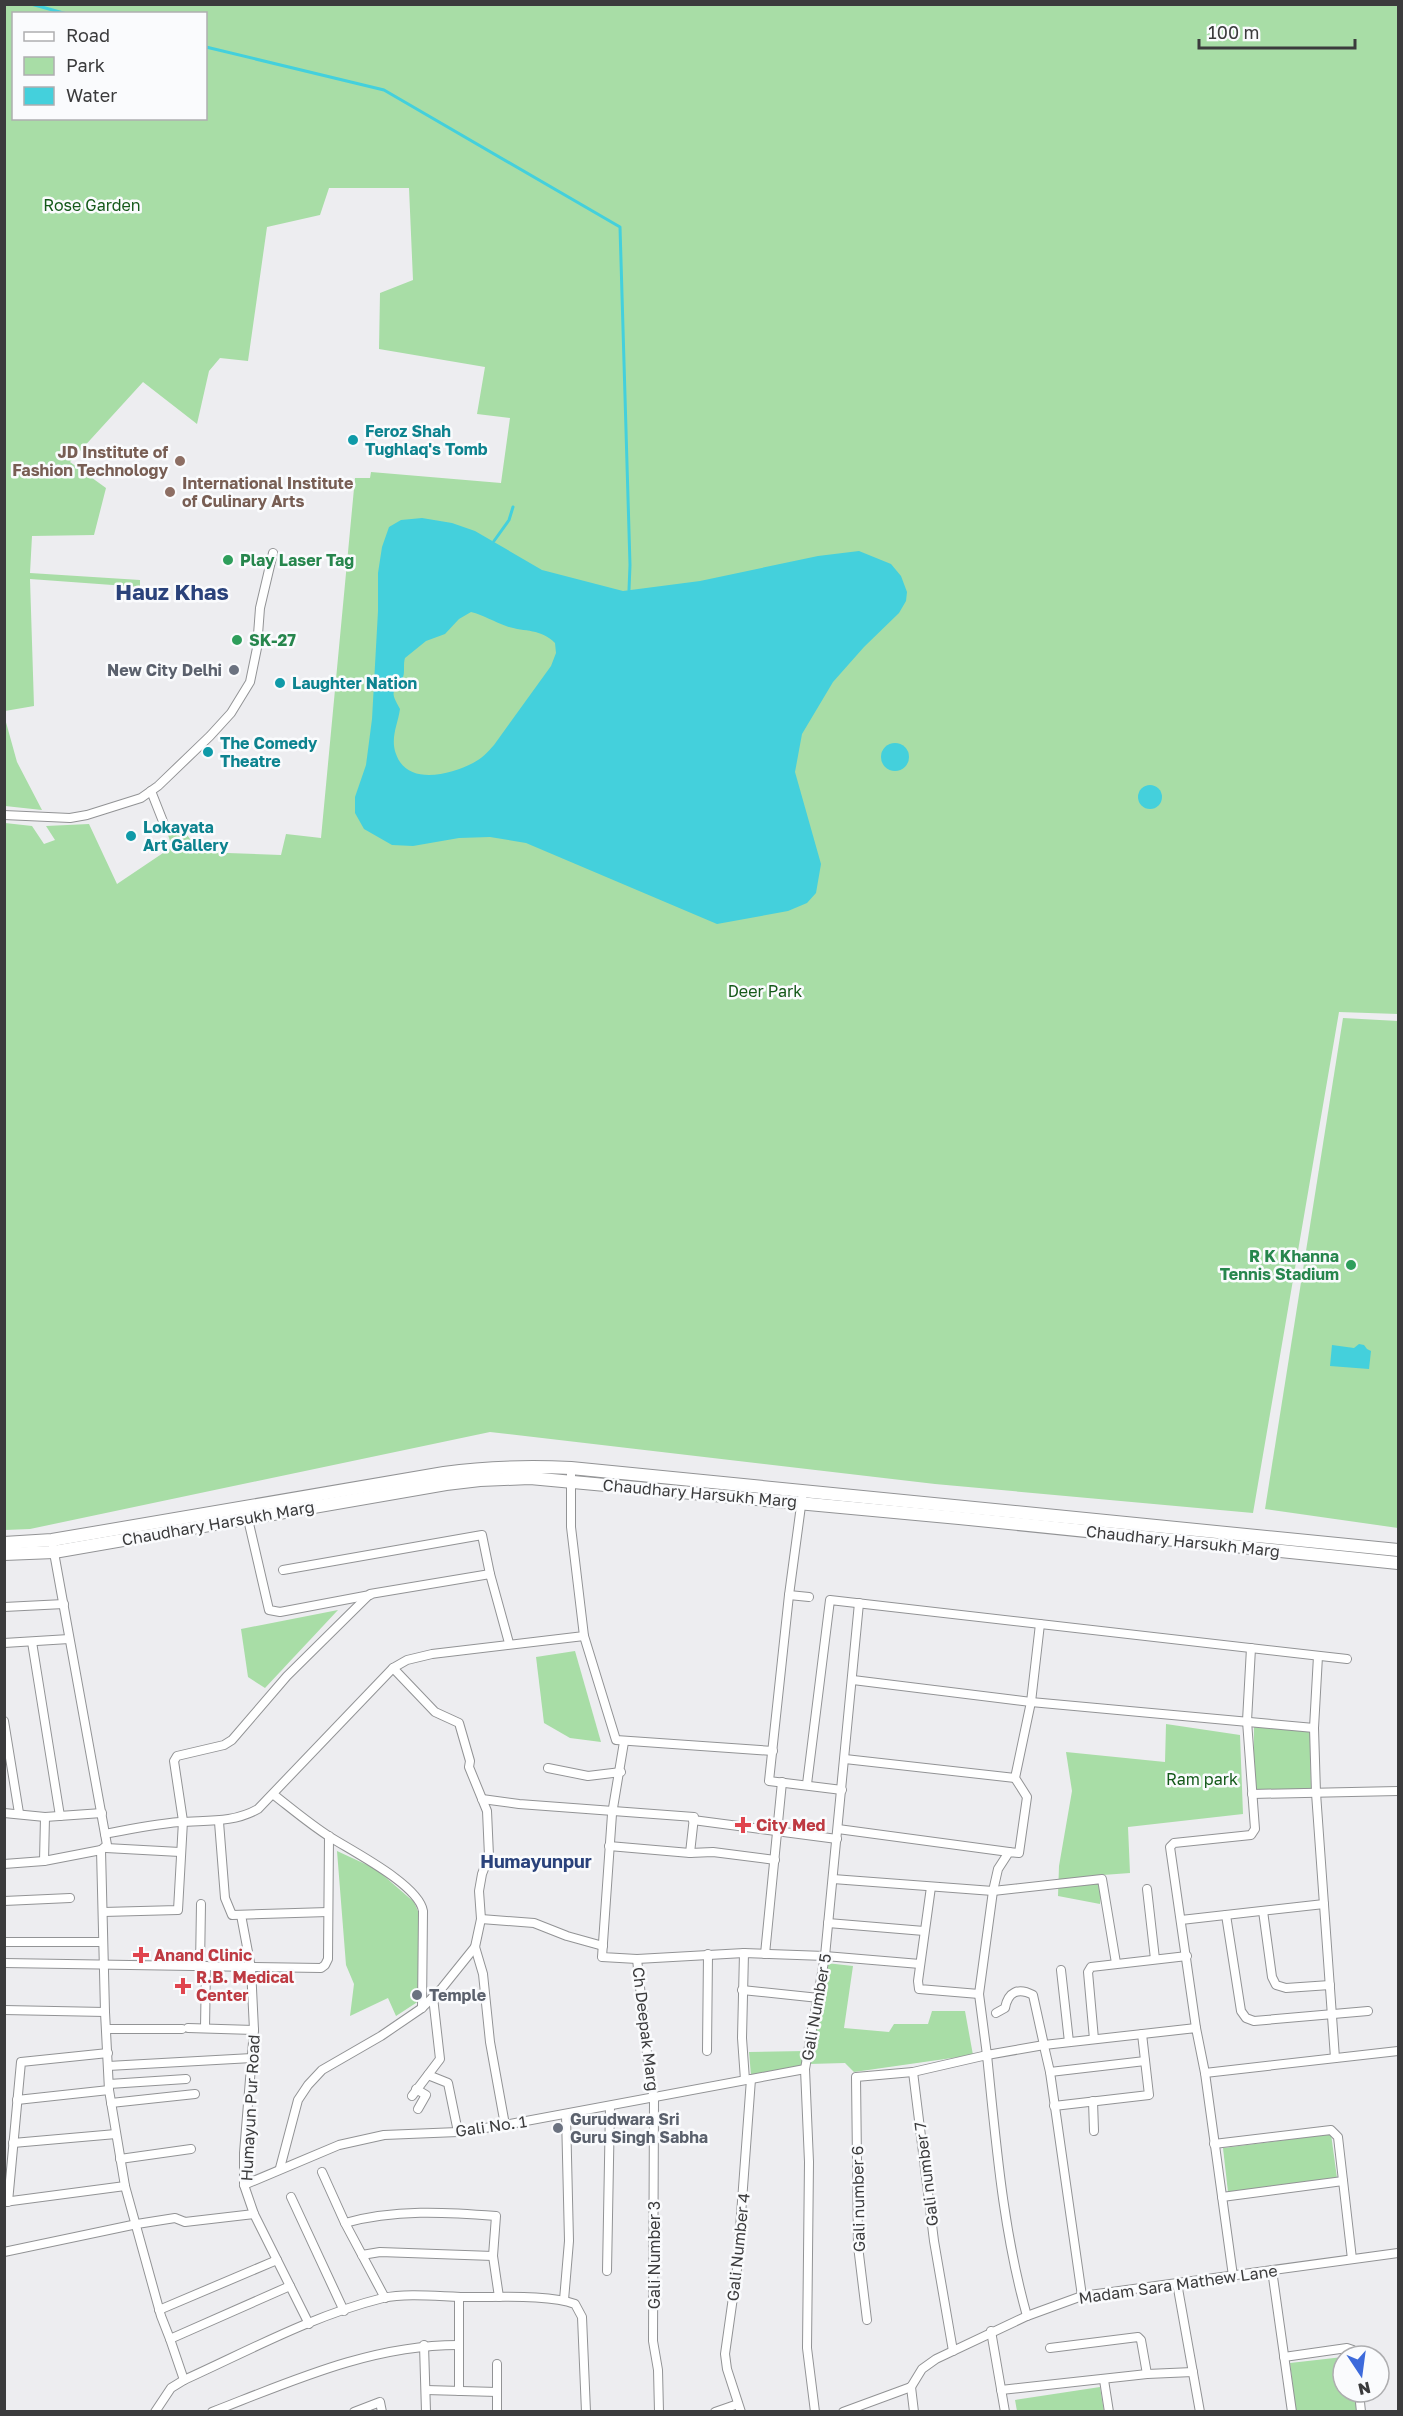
<svg xmlns="http://www.w3.org/2000/svg" width="1403" height="2416" font-family="'Golos Text',sans-serif">
	<style>
		.green { fill: #a8dda6; fill-rule: evenodd }
		.water { fill: #44d0dc; fill-rule: evenodd }
		.lines { fill: none; stroke-linecap: round; stroke-linejoin: round }
		.stream { stroke: #44d0dc; stroke-width: 3 }
		.street-casing { stroke: #929395; stroke-width: 10 }
		.secondary-casing { stroke: #929395; stroke-width: 14 }
		.street { stroke: #fff; stroke-width: 8 }
		.secondary { stroke: #fff; stroke-width: 12 }
		.culture-dot { fill: #0f9aa8; stroke: #fafbfd; stroke-width: 2 }
		.education-dot { fill: #8d6e63; stroke: #fafbfd; stroke-width: 2 }
		.leisure-dot { fill: #2e9e5b; stroke: #fafbfd; stroke-width: 2 }
		.worship-dot { fill: #6b7280; stroke: #fafbfd; stroke-width: 2 }
		.health-dot { fill: #e0444e; stroke: #fafbfd; stroke-width: 2 }
		.labels { text-anchor: middle; stroke-width: 5; stroke-linejoin: round; paint-order: stroke }
		.park-label { font-size: 16px; fill: #145919; stroke: #fafbfd }
		.culture-label { font-size: 16px; font-weight: bold; fill: #0d838f; stroke: #fafbfd; text-anchor: start }
		.education-label { font-size: 16px; font-weight: bold; fill: #785e54; stroke: #fafbfd; text-anchor: end }
		.leisure-label { font-size: 16px; font-weight: bold; fill: #27864d; stroke: #fafbfd; text-anchor: start }
		.worship-label { font-size: 16px; font-weight: bold; fill: #5b616d; stroke: #fafbfd; text-anchor: start }
		.street-label { font-size: 16px; fill: #3b3b3c; stroke: #fafbfd }
		.health-label { font-size: 16px; font-weight: bold; fill: #be3a42; stroke: #fafbfd; text-anchor: start }
		.neighbourhood-label { font-size: 18px; font-weight: bold; fill: #2a427b; stroke: #fafbfd }
		.district-label { font-size: 22px; font-weight: bold; fill: #2a427b; stroke: #fafbfd }
	</style>
	<rect width="100%" height="100%" fill="#ededf0"/>
	<g class="green">
		<path d="M4,5h1394v1009l-59,-2 -86,501 -318,-29 -445,-52 -460,97 -25,1v-707l27,3 12,18 11,-4 -9,-14 43,-2 28,60 55,-37 -7,-21h16l18,26 82,3 5,-21 35,4 34,-360h15l1,-6 130,11 9,-65 -33,-4 8,-47 -106,-18 1,-56 33,-13 -4,-92h-80l-9,27 -53,12 -19,134 -28,-3 -11,13 -12,53 -54,-42 -73,80 36,26 -12,47 -62,1 -2,37 110,7v7l-110,-8 4,127 -29,5zM14,14h192v104h-192z"/>
		<path d="M4,715l13,47 25,48 -37,-4z"/>
		<path d="M1343,1018l55,3v507l-133,-19z"/>
		<path d="M338,1610l-73,78 -17,-11 -7,-48z"/>
		<path d="M575,1651l26,91 -31,-4 -26,-15 -8,-66z"/>
		<path d="M1166,1724l74,11 3,79 -115,13 2,46 -27,2 -3,29 -42,-8 1,-30 13,-75 -6,-39 99,10z"/>
		<path d="M1254,1726l56,5 1,58 -58,2z"/>
		<path d="M337,1851l39,18 38,33 6,14 -1,85 -23,15 -8,-18 -38,18 4,-32 -8,-19z"/>
		<path d="M826,1963l27,3 -9,62 45,4 5,-8h34l4,-13h33l8,44 -119,17 -9,-9 -36,1z"/>
		<path d="M805,2051l-2,15 -52,9 -2,-23z"/>
		<path d="M1331,2134l6,44 -109,14 -5,-44z"/>
		<path d="M1343,2357v35h12l3,19h-62l-6,-48z"/>
		<path d="M1100,2387l4,24h-87l-2,-11z"/>
	</g>
	<g class="water">
		<path d="M422,518l30,5 23,8 67,39 81,21 77,-10 118,-25 41,-5 32,13 10,12 6,16 -1,9 -7,12 -35,34 -31,35 -31,52 -7,38 26,92 -5,29 -9,10 -19,8 -71,13 -191,-81 -36,-6 -31,1 -46,8 -21,-1 -28,-16 -9,-16v-16l11,-32 6,-46 6,-108v-38l4,-26 7,-20 12,-7zM471,612c13,3 23,10 35,14 17,6 35,2 49,17l1,10 -5,13 -57,79c-6,7 -13,14 -21,18 -23,12 -66,23 -77,-9 -6,-16 2,-30 4,-45 -12,-21 -5,-15 3,-32 2,-5 0,-13 2,-19l21,-17 19,-7 14,-15z"/>
		<circle cx="895" cy="757" r="14"/>
		<circle cx="1150" cy="797" r="12"/>
		<path d="M1359,1344l5,1 3,4 4,2 -2,18 -39,-3 2,-21 22,3z"/>
	</g>
	<g class="lines">
		<g class="stream">
			<path d="M31,4l36,10"/>
			<path d="M206,47l178,43 236,137 10,338 -1,25"/>
			<path d="M494,541l15,-21 4,-13"/>
		</g>
		<defs>
			<g id="street">
				<path d="M151,791l13,33"/>
				<path d="M4,815l66,3 17,-3 54,-17 17,-12 52,-50 21,-23 19,-31 7,-34 3,-40 13,-55"/>
				<path d="M803,1491l-14,104 -20,186 73,9"/>
				<path d="M247,1515l22,95 11,2 90,-17"/>
				<path d="M53,1547l52,287c25,-5 49,-10 75,-12 28,-2 53,1 78,-13l135,-141 14,-8 25,-6 152,-18 -13,-109v-59"/>
				<path d="M490,1574l19,69"/>
				<path d="M789,1595l20,2"/>
				<path d="M4,1607l60,-3"/>
				<path d="M1040,1624l-9,78 -16,76 12,19 -8,56 -10,-1 -11,17 -5,22 -14,103 8,61 57,-10 152,-17 9,45 28,203"/>
				<path d="M584,1636l32,104 157,11"/>
				<path d="M32,1642l28,174"/>
				<path d="M4,1643l65,-4"/>
				<path d="M1318,1656l-4,72 2,65 19,265"/>
				<path d="M393,1668l42,44 24,11 11,38 -1,6 18,44 2,45 -7,18 -3,17 2,28 -6,28 8,27 7,68 15,83"/>
				<path d="M853,1680l178,22 283,26"/>
				<path d="M4,1721l15,92"/>
				<path d="M624,1742l-12,72 -10,143 35,2 107,-6"/>
				<path d="M845,1759l170,19"/>
				<path d="M548,1768l40,8 33,-4"/>
				<path d="M807,1784l23,-184 517,59"/>
				<path d="M1252,1794l146,-3"/>
				<path d="M274,1795c18,14 37,30 56,42 22,14 89,48 93,74l-1,97"/>
				<path d="M482,1799l37,5 175,13 -4,36"/>
				<path d="M4,1813l41,4 57,-4"/>
				<path d="M693,1820l144,19"/>
				<path d="M219,1822l6,76 7,17 96,-3"/>
				<path d="M838,1829l171,23"/>
				<path d="M609,1846l81,7 23,-1 62,8"/>
				<path d="M106,1848l74,4"/>
				<path d="M44,1861l1,-44"/>
				<path d="M4,1864l40,-3 57,-11 6,-5 -2,-11"/>
				<path d="M833,1879l160,12 109,-12 14,84"/>
				<path d="M931,1887l-13,94 1,8 60,5"/>
				<path d="M1147,1889l8,70"/>
				<path d="M4,1901l66,-3"/>
				<path d="M1263,1911l9,66 4,8 10,3 44,-3"/>
				<path d="M103,1912l75,-2 5,-89 -9,-60 3,-5 47,-11 8,-5 55,-64 83,-82 120,-20 -8,-39 -199,35"/>
				<path d="M241,1915l10,53 3,62 -10,123v32l10,29 55,110"/>
				<path d="M1226,1915l15,96 5,7 8,3 114,-10"/>
				<path d="M481,1919l53,4 33,13 36,10"/>
				<path d="M1181,1920l143,-16"/>
				<path d="M828,1923l96,8"/>
				<path d="M4,1942h99"/>
				<path d="M765,1954l17,-172"/>
				<path d="M637,1959l13,122 4,17 -1,243 5,29 1,42"/>
				<path d="M4,1963l317,5 4,-3 3,-6 1,-123"/>
				<path d="M200,1966l1,-62"/>
				<path d="M1061,1970l8,72"/>
				<path d="M742,1990l77,8"/>
				<path d="M4,2010l101,2 -4,-162"/>
				<path d="M105,2012l4,78 16,96 36,130 9,23 120,-53"/>
				<path d="M996,2013l9,-5c3,-16 13,-21 28,-13l11,50"/>
				<path d="M188,2028l66,2"/>
				<path d="M205,2028l1,-62"/>
				<path d="M1196,2028l-26,-181 4,-4 77,-8 4,-6 -8,-108 4,-73"/>
				<path d="M107,2029h75"/>
				<path d="M1094,2039l-6,-67 3,-5 96,-11"/>
				<path d="M1044,2046l6,26 32,224"/>
				<path d="M707,2051l1,-97"/>
				<path d="M108,2066l144,-8"/>
				<path d="M1050,2072l95,-11"/>
				<path d="M1205,2073l193,-22"/>
				<path d="M428,2075l20,8 10,49"/>
				<path d="M745,2080l-3,-42 2,-85 81,3 95,8"/>
				<path d="M109,2084l77,-5"/>
				<path d="M416,2089l10,6 -8,14"/>
				<path d="M412,2096l28,-37 -7,-62"/>
				<path d="M17,2100l92,-10"/>
				<path d="M1093,2101l1,30"/>
				<path d="M111,2103l84,-9"/>
				<path d="M1054,2106l95,-11 -7,-61"/>
				<path d="M13,2143l103,-9"/>
				<path d="M1214,2144l117,-14 7,7 14,122"/>
				<path d="M120,2159l71,-10"/>
				<path d="M280,2168l18,-68 10,-15 14,-15 59,-34 41,-28 20,-20 33,-41"/>
				<path d="M322,2172l23,51 40,75"/>
				<path d="M244,2185l95,-40 45,-10 74,-3 47,-7 300,-56"/>
				<path d="M291,2197l53,114"/>
				<path d="M1222,2197l121,-16"/>
				<path d="M4,2202l121,-16"/>
				<path d="M8,2202l13,-140 87,-9"/>
				<path d="M345,2223c49,-14 101,-11 151,-7l-3,40 6,41"/>
				<path d="M4,2252l133,-28 38,-6 10,4 69,-8"/>
				<path d="M362,2255l18,-3 113,4"/>
				<path d="M1272,2270l20,142"/>
				<path d="M607,2271l3,-164"/>
				<path d="M1177,2283l23,129"/>
				<path d="M459,2298v93"/>
				<path d="M564,2300l5,-59 -3,-126"/>
				<path d="M159,2310l118,-50"/>
				<path d="M867,2320l-9,-74 -2,-169 57,-5"/>
				<path d="M991,2331l14,81"/>
				<path d="M170,2339l14,41"/>
				<path d="M424,2345l2,67"/>
				<path d="M1050,2348l88,-11 3,3 6,34"/>
				<path d="M953,2351l-19,-110 -21,-169 74,-17c9,88 16,176 40,261"/>
				<path d="M1284,2357l63,-9 6,2 2,6"/>
				<path d="M1104,2380l5,32"/>
				<path d="M911,2387l11,-18 14,-10 91,-43 55,-20 316,-43"/>
				<path d="M911,2387l3,25"/>
				<path d="M426,2390l71,2"/>
				<path d="M1001,2390l146,-16 46,-2"/>
				<path d="M1359,2392l2,20"/>
				<path d="M155,2412l16,-24 13,-8c64,-29 130,-65 199,-82 28,-6 67,0 96,-1 26,0 73,-2 96,7l7,13 4,95"/>
				<path d="M212,2412c80,-31 159,-67 246,-67"/>
				<path d="M354,2412l26,-10 2,10"/>
				<path d="M497,2412v-48"/>
				<path d="M715,2412l23,-8"/>
				<path d="M741,2412l-14,-43 -2,-15 12,-85 14,-190"/>
				<path d="M815,2412l-8,-64 2,-186 -4,-93 20,-113 34,-353"/>
				<path d="M843,2412l68,-25"/>
			</g>
			<g id="secondary">
				<path d="M4,1543l48,-3 392,-67c42,-6 84,-7 127,-5l827,82"/>
				<path d="M4,1554l50,-2 392,-68 34,-4 50,-2 429,40 439,45"/>
			</g>
		</defs>
		<use href="#street" class="street-casing"/>
		<use href="#secondary" class="secondary-casing"/>
		<use href="#street" class="street"/>
		<use href="#secondary" class="secondary"/>
	</g>
	<g class="culture-dot">
		<circle cx="353" cy="440" r="6"/>
		<circle cx="280" cy="683" r="6"/>
		<circle cx="208" cy="752" r="6"/>
		<circle cx="131" cy="836" r="6"/>
	</g>
	<g class="education-dot">
		<circle cx="180" cy="461" r="6"/>
		<circle cx="170" cy="492" r="6"/>
	</g>
	<g class="leisure-dot">
		<circle cx="228" cy="560" r="6"/>
		<circle cx="237" cy="640" r="6"/>
		<circle cx="1351" cy="1265" r="6"/>
	</g>
	<g class="worship-dot">
		<circle cx="234" cy="670" r="6"/>
		<circle cx="417" cy="1995" r="6"/>
		<circle cx="558" cy="2128" r="6"/>
	</g>
	<g class="health-dot">
		<path d="M740 1816h6v6h6v6h-6v6h-6v-6h-6v-6h6z"/>
		<path d="M138 1946h6v6h6v6h-6v6h-6v-6h-6v-6h6z"/>
		<path d="M180 1977h6v6h6v6h-6v6h-6v-6h-6v-6h6z"/>
	</g>
	<g class="labels">
		<g class="park-label">
			<text x="92" y="211">Rose Garden</text>
			<text x="765" y="997">Deer Park</text>
			<text x="1202" y="1785">Ram park</text>
		</g>
		<g class="culture-label">
			<text x="365" y="437">Feroz Shah<tspan x="365" dy="18">Tughlaq's Tomb</tspan></text>
			<text x="292" y="689">Laughter Nation</text>
			<text x="220" y="749">The Comedy<tspan x="220" dy="18">Theatre</tspan></text>
			<text x="143" y="833">Lokayata<tspan x="143" dy="18">Art Gallery</tspan></text>
		</g>
		<g class="education-label">
			<text x="168" y="458">JD Institute of<tspan x="168" dy="18">Fashion Technology</tspan></text>
			<text x="182" y="489" text-anchor="start">International Institute<tspan x="182" dy="18">of Culinary Arts</tspan></text>
		</g>
		<g class="leisure-label">
			<text x="240" y="566">Play Laser Tag</text>
			<text x="249" y="646">SK-27</text>
			<text x="1339" y="1262" text-anchor="end">R K Khanna<tspan x="1339" dy="18">Tennis Stadium</tspan></text>
		</g>
		<g class="worship-label">
			<text x="222" y="676" text-anchor="end">New City Delhi</text>
			<text x="429" y="2001">Temple</text>
			<text x="570" y="2125">Gurudwara Sri<tspan x="570" dy="18">Guru Singh Sabha</tspan></text>
		</g>
		<g class="street-label">
			<text transform="translate(700 1493) rotate(5)" y="6">Chaudhary Harsukh Marg</text>
			<text transform="translate(218 1523) rotate(-10)" y="6">Chaudhary Harsukh Marg</text>
			<text transform="translate(1183 1541) rotate(6)" y="6">Chaudhary Harsukh Marg</text>
			<text transform="translate(816 2007) rotate(-80)" y="6">Gali Number 5</text>
			<text transform="translate(646 2029) rotate(83)" y="6">Ch Deepak Marg</text>
			<text transform="translate(250 2108) rotate(-87)" y="6">Humayun Pur Road</text>
			<text transform="translate(491 2126) rotate(-8)" y="6">Gali No. 1</text>
			<text transform="translate(926 2174) rotate(-97)" y="6">Gali number 7</text>
			<text transform="translate(858 2199) rotate(-91)" y="6">Gali number 6</text>
			<text transform="translate(738 2247) rotate(-84)" y="6">Gali Number 4</text>
			<text transform="translate(654 2255) rotate(-90)" y="6">Gali Number 3</text>
			<text transform="translate(1178 2284) rotate(-8)" y="6">Madam Sara Mathew Lane</text>
		</g>
		<g class="health-label">
			<text x="756" y="1831">City Med</text>
			<text x="154" y="1961">Anand Clinic</text>
			<text x="196" y="1983">R.B. Medical<tspan x="196" dy="18">Center</tspan></text>
		</g>
		<g class="neighbourhood-label">
			<text x="536" y="1868">Humayunpur</text>
		</g>
		<g class="district-label">
			<text x="172" y="600">Hauz Khas</text>
		</g>
	</g>
	<rect width="1403" height="2416" fill="none" stroke="#3b3b3c" stroke-width="12"/>
	<rect x="12" y="12" width="195" height="108" fill="#fafbfd" stroke="#aeaeb0" stroke-width="1.5"/>
	<rect x="24" y="32" width="30" height="9" fill="#ffffff" stroke="#aeaeb0" stroke-width="1.5"/>
	<text x="66" y="42" font-size="18" fill="#3b3b3c">Road</text>
	<rect x="24" y="57" width="30" height="18" fill="#a8dda6" stroke="#aeaeb0" stroke-width="1.5"/>
	<text x="66" y="72" font-size="18" fill="#3b3b3c">Park</text>
	<rect x="24" y="87" width="30" height="18" fill="#44d0dc" stroke="#aeaeb0" stroke-width="1.5"/>
	<text x="66" y="102" font-size="18" fill="#3b3b3c">Water</text>
	<g transform="translate(1361 2374) rotate(167)"><circle r="28" fill="#fafbfd" stroke="#aeaeb0" stroke-width="1.5"/>
	<path d="M0-4.5L10 22L0 15L-10 22Z" fill="#3d6adb"/>
	<text y="-9" font-size="16" font-weight="bold" text-anchor="middle" fill="#3b3b3c">N</text>
	</g>
	<path d="M1199 39v9h156v-9" fill="none" stroke="#3b3b3c" stroke-width="3"/>
	<text x="1208" y="39" font-size="18" fill="#3b3b3c" stroke="#fafbfd" stroke-width="4.5" paint-order="stroke">100 m</text>
</svg>
